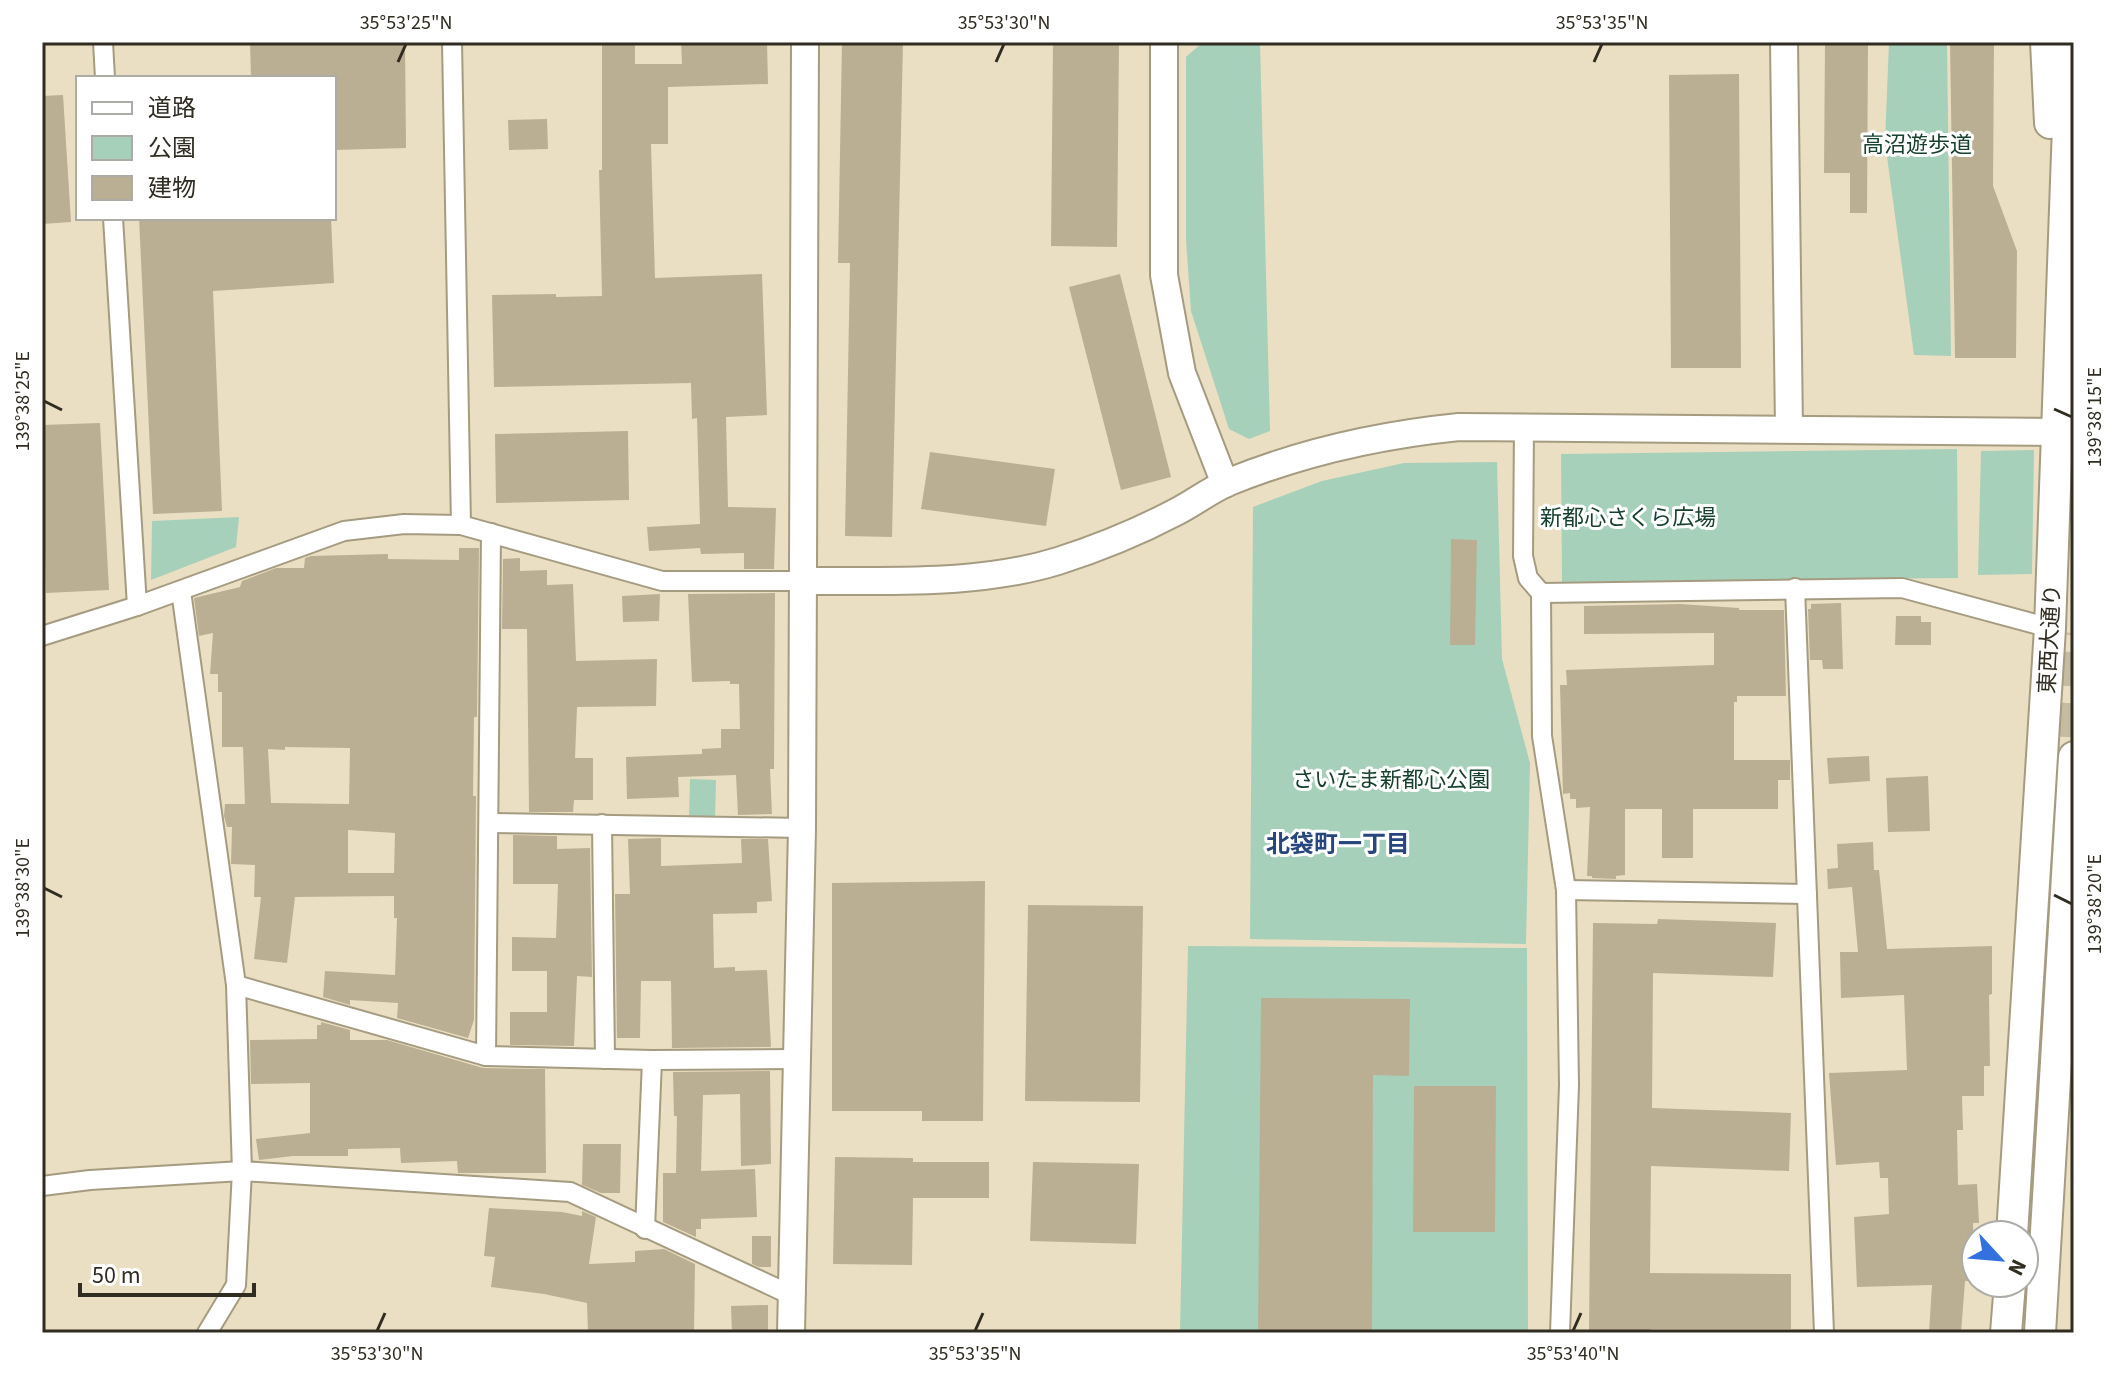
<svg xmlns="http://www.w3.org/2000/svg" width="2116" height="1375" font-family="'Source Sans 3','Noto Sans JP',sans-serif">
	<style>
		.green { fill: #a7d0bb }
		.building { fill: #baaf93; fill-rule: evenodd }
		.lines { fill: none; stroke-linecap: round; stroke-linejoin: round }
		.highway-tunnel { stroke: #c5bba2; stroke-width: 34; stroke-dasharray: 34 17; stroke-linecap: butt }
		.street-casing { stroke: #a59b80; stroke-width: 22 }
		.secondary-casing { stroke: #a59b80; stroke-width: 30 }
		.primary-casing { stroke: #a59b80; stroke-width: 34 }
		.street { stroke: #fff; stroke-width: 18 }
		.secondary { stroke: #fff; stroke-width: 26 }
		.primary { stroke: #fff; stroke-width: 30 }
		.ticks { fill: none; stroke: #302c21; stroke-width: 3 }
		.labels { text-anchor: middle; stroke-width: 6; stroke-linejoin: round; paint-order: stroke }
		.park-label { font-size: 22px; fill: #17402e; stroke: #fff }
		.street-label { font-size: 22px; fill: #302c21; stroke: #fff }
		.neighbourhood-label { font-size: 24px; font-weight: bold; fill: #27467d; stroke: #fff }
		.neatline { fill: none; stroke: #302c21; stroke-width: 3 }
		.ticks-label { font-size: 20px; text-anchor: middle; fill: #302c21 }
	</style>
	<rect width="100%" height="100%" fill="#eadfc2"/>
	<g class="green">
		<path d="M1203,42h57l10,389 -21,8 -20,-10 -38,-118 -5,-71v-183z"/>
		<path d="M1889,42h58l4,314 -37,-1 -29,-213z"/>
		<path d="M1957,449l1,129 -396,4 -1,-128z"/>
		<path d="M2034,450l-2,124 -54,1 3,-124z"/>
		<path d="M1497,462l5,197 28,104 -4,181 -276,-5 3,-432 69,-26 82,-18z"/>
		<path d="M239,517l-3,30 -85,33 1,-59z"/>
		<path d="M690,779l26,1 -1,39 -26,-1z"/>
		<path d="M1188,946l339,2 1,385h-348z"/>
	</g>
	<g class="building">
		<path d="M250,42h155l1,106 -72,2v-72h-83z"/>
		<path d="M602,42h33v22h47l-1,-22h86l1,42 -100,3v57h-17l4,134 107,-4 5,141 -41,2 2,90 48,1 -2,61h-30v-16l-43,1 -1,-6 -51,3 -2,-24 53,-3 -3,-106 -5,1 -1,-36 -197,4 -2,-92 64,-1v3l46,-1 -3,-126h3z"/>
		<path d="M842,42h61l-11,495 -47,-1 5,-273h-12z"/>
		<path d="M1053,42h66l-2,205 -66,-1z"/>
		<path d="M1825,42h43l-1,171h-17v-40h-26z"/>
		<path d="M1950,42h44l-1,144 24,65 -1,107h-61z"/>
		<path d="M1739,74l2,294h-70l-2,-293z"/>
		<path d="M63,95l8,127 -29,2v-128z"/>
		<path d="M547,119l1,30 -39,1 -1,-30z"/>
		<path d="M139,218h192l3,65 -121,8 9,220 -69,3z"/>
		<path d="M1120,274l51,203 -50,13 -52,-203z"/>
		<path d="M100,423l9,167 -63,3 -4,-168z"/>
		<path d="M628,431l1,69 -133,3 -1,-69z"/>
		<path d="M930,452l125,17 -9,57 -125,-17z"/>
		<path d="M1451,539l26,1 -2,105h-25z"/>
		<path d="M459,548h20l-2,169h-3l-1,79h3l-2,224 -6,18 -71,-20 1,-15 -48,-3v5l-27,-8 2,-26 70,4 2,-57h-3v-22l-99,1 -8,66 -33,-4 7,-62h-7l1,-32 -24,-1 1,-37h-5l-3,-11 1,-12h20l-2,-57h-21v-55h-4v-18h-8l3,-41 -14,3 -5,-38 46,-11 2,-6 34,-13h28l1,-10 6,-2 77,-2v5l71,1zM285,747l65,1 -1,56 -78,-1 -3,-54 17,1zM348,830l47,3 -1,40h-46z"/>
		<path d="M520,558v13l27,-1v15l26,-1 3,77 81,-2 -1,47 -79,1 -2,51h18v42h-19l-1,12h-44l-2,-183h-25l1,-70z"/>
		<path d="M775,593l-1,176h-4l2,45 -34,1 -2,-40 -58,2 1,20 -52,2 -1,-42 76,-3v-5l19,-1v-19h19l-1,-45h-9v-3l-38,1 -4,-88z"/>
		<path d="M660,594l-1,27 -36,1 -1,-26z"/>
		<path d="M1841,603l2,66h-20l-1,-9h-12l-2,-51h3v-5z"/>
		<path d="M1680,604l59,4v2h45l2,86h-49v6h-3v58h56v20h-12v29h-85v49h-31v-49h-37v66l-9,1v3l-24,-1v-2h-5l3,-69 -14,1v-9h-6v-6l-7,1 -3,-109h7l-1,-15 148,-5v-32l-130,1v-28z"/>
		<path d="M1896,616h25v6h10v23h-36z"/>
		<path d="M1869,756l1,25 -41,3 -2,-26z"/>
		<path d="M1928,776l2,55 -42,1 -2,-54z"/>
		<path d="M513,835l44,1v13l33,-1 2,129 -15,-1 -3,70 -64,-1v-33h37v-41h-35v-34l44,1 2,-54h-45z"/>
		<path d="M661,838v28l81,-3 -1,-24h27l4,62 -15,1v11l-44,1 1,54 21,-1v4l32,-1 4,77 -99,1 -1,-67h-30l-1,57h-23l-2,-144h15l-2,-55z"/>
		<path d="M1873,842l1,28h5l8,79 105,-3v48l-3,1 1,71h-6v30h-22l1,34h-6l1,55 19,-1 2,39h-6l1,58h-9l-4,52h-32l3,-48 -75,2 -3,-70 35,-3 -1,-36h-8l-1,-16 -43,3 -7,-92 78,-3 -3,-75 -63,3 -1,-46h18l-6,-65 -24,2 -1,-20 11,-1 -1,-24z"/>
		<path d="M985,881l-2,240h-61v-10h-90v-228z"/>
		<path d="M1028,905l115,1 -3,196 -115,-1z"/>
		<path d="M1658,919l118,4 -3,54 -120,-4 -1,135 139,5 -2,58 -138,-5 -1,107 141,1v55h-141v4h-61l4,-410 64,1z"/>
		<path d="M1261,998l149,1 -1,77 -36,-1 -1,258h-114z"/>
		<path d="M321,1022l29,8v10h37l96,28 62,1 1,104h-88l-1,-12 -56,2 -1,-15 -52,1v7h-55l-34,4 -3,-21 54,-6v-50l-59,1 -1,-44 67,-1v-14h4z"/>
		<path d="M770,1071l1,93 -30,2 -1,-72 -37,1 -2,76 54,-2 2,48 -56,2v10h-5v8l-33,-15v-49h13l1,-57h-3l-1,-44z"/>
		<path d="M1414,1086h82l-1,146h-82z"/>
		<path d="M583,1144h38l-1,49h-19l-19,-8z"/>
		<path d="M835,1157l78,1v4h76v36h-76l-1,67 -79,-1z"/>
		<path d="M1033,1162l106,2 -3,80 -106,-3z"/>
		<path d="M489,1208l73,4 20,4v-5l14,6 -7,47 46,-2v-11l29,-2 31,15 -1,69h-106l-1,-30 -43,-9 -53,-7 4,-30 -11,-1z"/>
		<path d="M752,1236h19v31h-12l-7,-3z"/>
		<path d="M768,1305v28h-36l-1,-27z"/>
	</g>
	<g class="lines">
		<path class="highway-tunnel" d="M2066,788l8,-155"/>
		<defs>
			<g id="street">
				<path d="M103,42l2,36"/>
				<path d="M452,42l9,483"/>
				<path d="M113,218l24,388"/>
				<path d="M1524,427l-1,129 5,22 13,15 1,143 24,154 3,195 -9,248"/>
				<path d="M1795,588l29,745"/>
				<path d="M181,591l55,394 6,186 -6,114 -29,48"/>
				<path d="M1541,593l361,-5 148,40"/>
				<path d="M42,636l95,-30 207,-75 60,-7 57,1 201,56h142"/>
				<path d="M490,823l312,5"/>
				<path d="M602,824l3,235"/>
				<path d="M1566,890l241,4"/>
				<path d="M236,985l250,71 166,4 144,-1"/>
				<path d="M486,1056l5,-523"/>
				<path d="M42,1186l48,-6 152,-9 328,21 221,103"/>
				<path d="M645,1229l7,-169"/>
			</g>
			<g id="secondary">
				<path d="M1164,42v233l18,98 43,111"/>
				<path d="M1784,42l5,387"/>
				<path d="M804,581c84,-1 173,5 254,-20 41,-13 80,-29 118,-49 18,-9 34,-22 53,-30 74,-30 150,-47 230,-55l599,5 16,-8"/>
				<path d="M791,1333l11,-505 3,-786"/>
			</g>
			<g id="primary">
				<path d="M2046,42l4,81"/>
				<path d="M2012,1235l38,-607 21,-586"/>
				<path d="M2006,1333l4,-50"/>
				<path d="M2040,1333l34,-576"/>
			</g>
		</defs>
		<use href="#street" class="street-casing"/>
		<use href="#secondary" class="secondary-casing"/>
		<use href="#primary" class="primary-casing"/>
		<use href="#street" class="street"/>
		<use href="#secondary" class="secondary"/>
		<use href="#primary" class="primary"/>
	</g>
	<path class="ticks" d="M398,62l8,-18M996,62l8,-18M1594,62l8,-18M44,401l18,9M2054,409l18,8M44,888l18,9M2054,895l18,9M377,1331l8,-18M975,1331l8,-18M1573,1331l8,-18"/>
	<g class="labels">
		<g class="park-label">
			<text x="1917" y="152">高沼遊歩道</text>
			<text x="1628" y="525">新都心さくら広場</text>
			<text x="1391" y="787">さいたま新都心公園</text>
		</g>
		<g class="street-label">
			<text transform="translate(2049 639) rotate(-87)" y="8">東西大通り</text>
		</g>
		<g class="neighbourhood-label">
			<text x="1338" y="852">北袋町一丁目</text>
		</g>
	</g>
	<rect width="2116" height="1375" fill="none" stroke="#ffffff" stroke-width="88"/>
	<rect x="76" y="76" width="260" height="144" fill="#ffffff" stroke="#acaba6" stroke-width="2"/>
	<rect x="92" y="102" width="40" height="12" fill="#ffffff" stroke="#acaba6" stroke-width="2"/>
	<text x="148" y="116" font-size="24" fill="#302c21">道路</text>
	<rect x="92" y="136" width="40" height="24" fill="#a7d0bb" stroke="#acaba6" stroke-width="2"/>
	<text x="148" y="156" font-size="24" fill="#302c21">公園</text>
	<rect x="92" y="176" width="40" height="24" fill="#baaf93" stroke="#acaba6" stroke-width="2"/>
	<text x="148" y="196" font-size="24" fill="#302c21">建物</text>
	<g transform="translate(2000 1259) rotate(116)"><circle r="38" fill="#ffffff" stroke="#acaba6" stroke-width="2"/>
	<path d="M0-6L14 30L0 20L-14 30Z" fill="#3271de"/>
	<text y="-12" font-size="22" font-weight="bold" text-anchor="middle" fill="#302c21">N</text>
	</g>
	<path d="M80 1283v12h174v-12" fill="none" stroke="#302c21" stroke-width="4"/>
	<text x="92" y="1283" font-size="24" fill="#302c21" stroke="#ffffff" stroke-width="6" paint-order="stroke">50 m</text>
	<rect x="44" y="44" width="2028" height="1287" class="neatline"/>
	<g class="ticks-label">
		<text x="406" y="29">35°53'25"N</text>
		<text x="1004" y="29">35°53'30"N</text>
		<text x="1602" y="29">35°53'35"N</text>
		<text transform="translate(22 401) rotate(-90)" y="7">139°38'25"E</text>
		<text transform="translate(2094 417) rotate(-90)" y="7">139°38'15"E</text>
		<text transform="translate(22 888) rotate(-90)" y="7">139°38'30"E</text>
		<text transform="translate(2094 904) rotate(-90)" y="7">139°38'20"E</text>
		<text x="377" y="1360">35°53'30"N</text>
		<text x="975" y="1360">35°53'35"N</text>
		<text x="1573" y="1360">35°53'40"N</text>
	</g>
</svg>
